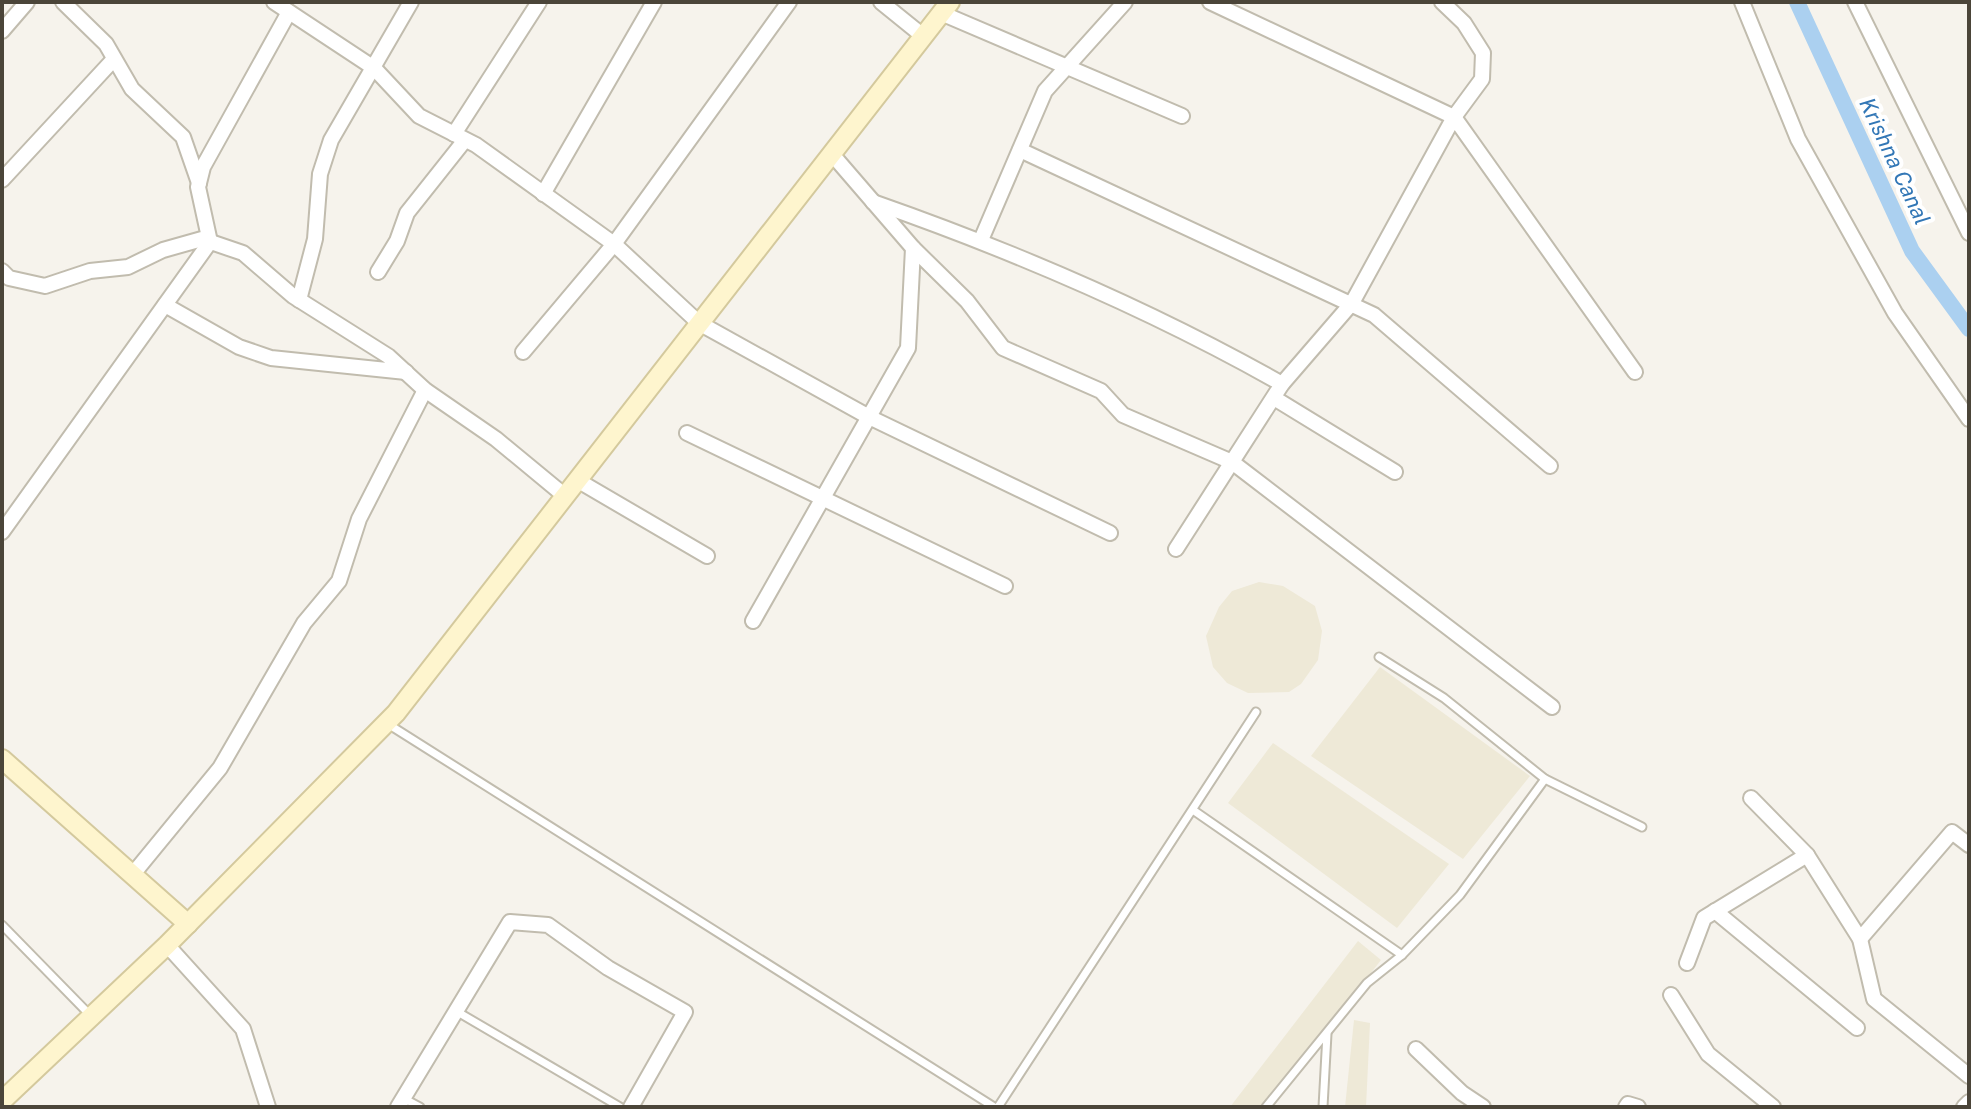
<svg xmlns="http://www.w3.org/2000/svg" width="1971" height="1109" font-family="'Public Sans',sans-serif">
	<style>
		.education { fill: #eee9d7 }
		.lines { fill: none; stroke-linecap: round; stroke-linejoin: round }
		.canal { stroke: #abd0f0; stroke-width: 16 }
		.lane-casing { stroke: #c1bcae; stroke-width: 11 }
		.street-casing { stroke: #c1bcae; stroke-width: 18 }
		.secondary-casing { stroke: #d4c99d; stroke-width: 22 }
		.lane { stroke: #fff; stroke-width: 7 }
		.street { stroke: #fff; stroke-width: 14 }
		.secondary { stroke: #fef5ce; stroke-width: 18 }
		.labels { text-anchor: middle; stroke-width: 8; stroke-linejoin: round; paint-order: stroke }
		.water-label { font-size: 22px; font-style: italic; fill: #3277b6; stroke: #fff }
	</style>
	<rect width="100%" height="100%" fill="#f6f3ec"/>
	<g class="education">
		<path d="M1259,582l24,4 32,20 7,25 -4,29 -17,24 -12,8 -41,1 -21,-10 -14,-16 -7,-31 13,-29 13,-16z"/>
		<path d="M1380,667l150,109 -67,83 -152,-103z"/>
		<path d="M1273,743l176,121 -52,64 -169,-125z"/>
		<path d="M1358,941l23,19 -114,147h-37z"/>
		<path d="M1354,1020l16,3 -4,84h-21z"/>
	</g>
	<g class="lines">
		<path class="canal" d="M1797,2l115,249 57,78"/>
		<defs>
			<g id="lane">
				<path d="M388,724l606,383"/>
				<path d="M1545,779l97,48"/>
				<path d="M1193,810l209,145"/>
				<path d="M2,925l88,90"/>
				<path d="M456,1011l164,96"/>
				<path d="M403,1098l17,9"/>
				<path d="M998,1107l258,-395"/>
				<path d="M1266,1107l101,-124 35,-28 58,-60 85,-116 -101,-81 -65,-41"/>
				<path d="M1323,1107l4,-73"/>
			</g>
			<g id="street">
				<path d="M63,2l43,42 26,45 51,48 16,46"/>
				<path d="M274,2l100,66 45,48 57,29 138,99 85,79 170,94 241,116"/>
				<path d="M881,2l42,34"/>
				<path d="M1210,2l244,115 181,255"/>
				<path d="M1742,2l56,137 97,174 74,106"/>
				<path d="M1855,2l114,231"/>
				<path d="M941,13l241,103"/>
				<path d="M2,31l25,-29"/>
				<path d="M454,134l85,-132"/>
				<path d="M1020,150l354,165 176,151"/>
				<path d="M831,153l82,95 54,53 36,47 98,43 22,24 109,47 320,245"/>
				<path d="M2,180l112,-121"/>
				<path d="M543,194l111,-192"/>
				<path d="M873,202c140,49 280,109 409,182"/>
				<path d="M981,240l64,-149 80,-89"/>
				<path d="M2,271l7,7 36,8 45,-15 38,-4 35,-17 39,-11 41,14 50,43 95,60 37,34 71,49 69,57"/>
				<path d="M378,272l19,-31 10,-28 58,-73"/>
				<path d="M299,300l16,-61 5,-65 11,-34 80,-138"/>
				<path d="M165,305l74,42 32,11 135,14"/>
				<path d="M523,352l91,-108 175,-242"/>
				<path d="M1274,398l121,74"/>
				<path d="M687,433l318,153"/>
				<path d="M577,480l130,76"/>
				<path d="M2,532l208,-290 -12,-55 5,-20 86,-155"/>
				<path d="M1176,549l106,-165 70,-81 102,-186 28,-38 1,-26 -19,-30 -22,-21"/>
				<path d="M753,621l155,-273 5,-100"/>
				<path d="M1751,798l56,57 53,84 14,60 95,77"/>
				<path d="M133,874l87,-106 84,-145 35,-42 20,-62 66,-129"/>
				<path d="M1715,911l142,117"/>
				<path d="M1860,939l92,-107 17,13"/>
				<path d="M167,945l76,84 25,78"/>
				<path d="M1687,963l17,-45 103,-63"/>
				<path d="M1671,995l37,59 65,53"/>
				<path d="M1416,1049l46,44 21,14"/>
				<path d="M398,1107l112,-185 38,3 60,43 77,44 -54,95"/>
				<path d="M1626,1107l2,-3 10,3"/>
				<path d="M1964,1107l5,-5"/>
			</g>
			<g id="secondary">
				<path d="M2,759l186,165"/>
				<path d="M2,1101l165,-156 229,-232 554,-711"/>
			</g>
		</defs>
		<use href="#lane" class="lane-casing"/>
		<use href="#street" class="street-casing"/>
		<use href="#secondary" class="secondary-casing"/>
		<use href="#lane" class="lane"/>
		<use href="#street" class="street"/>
		<use href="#secondary" class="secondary"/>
	</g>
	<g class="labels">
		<g class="water-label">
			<text transform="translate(1895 161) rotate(65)" y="8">Krishna Canal</text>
		</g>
	</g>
	<rect width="1971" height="1109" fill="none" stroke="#4b4539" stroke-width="8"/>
</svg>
